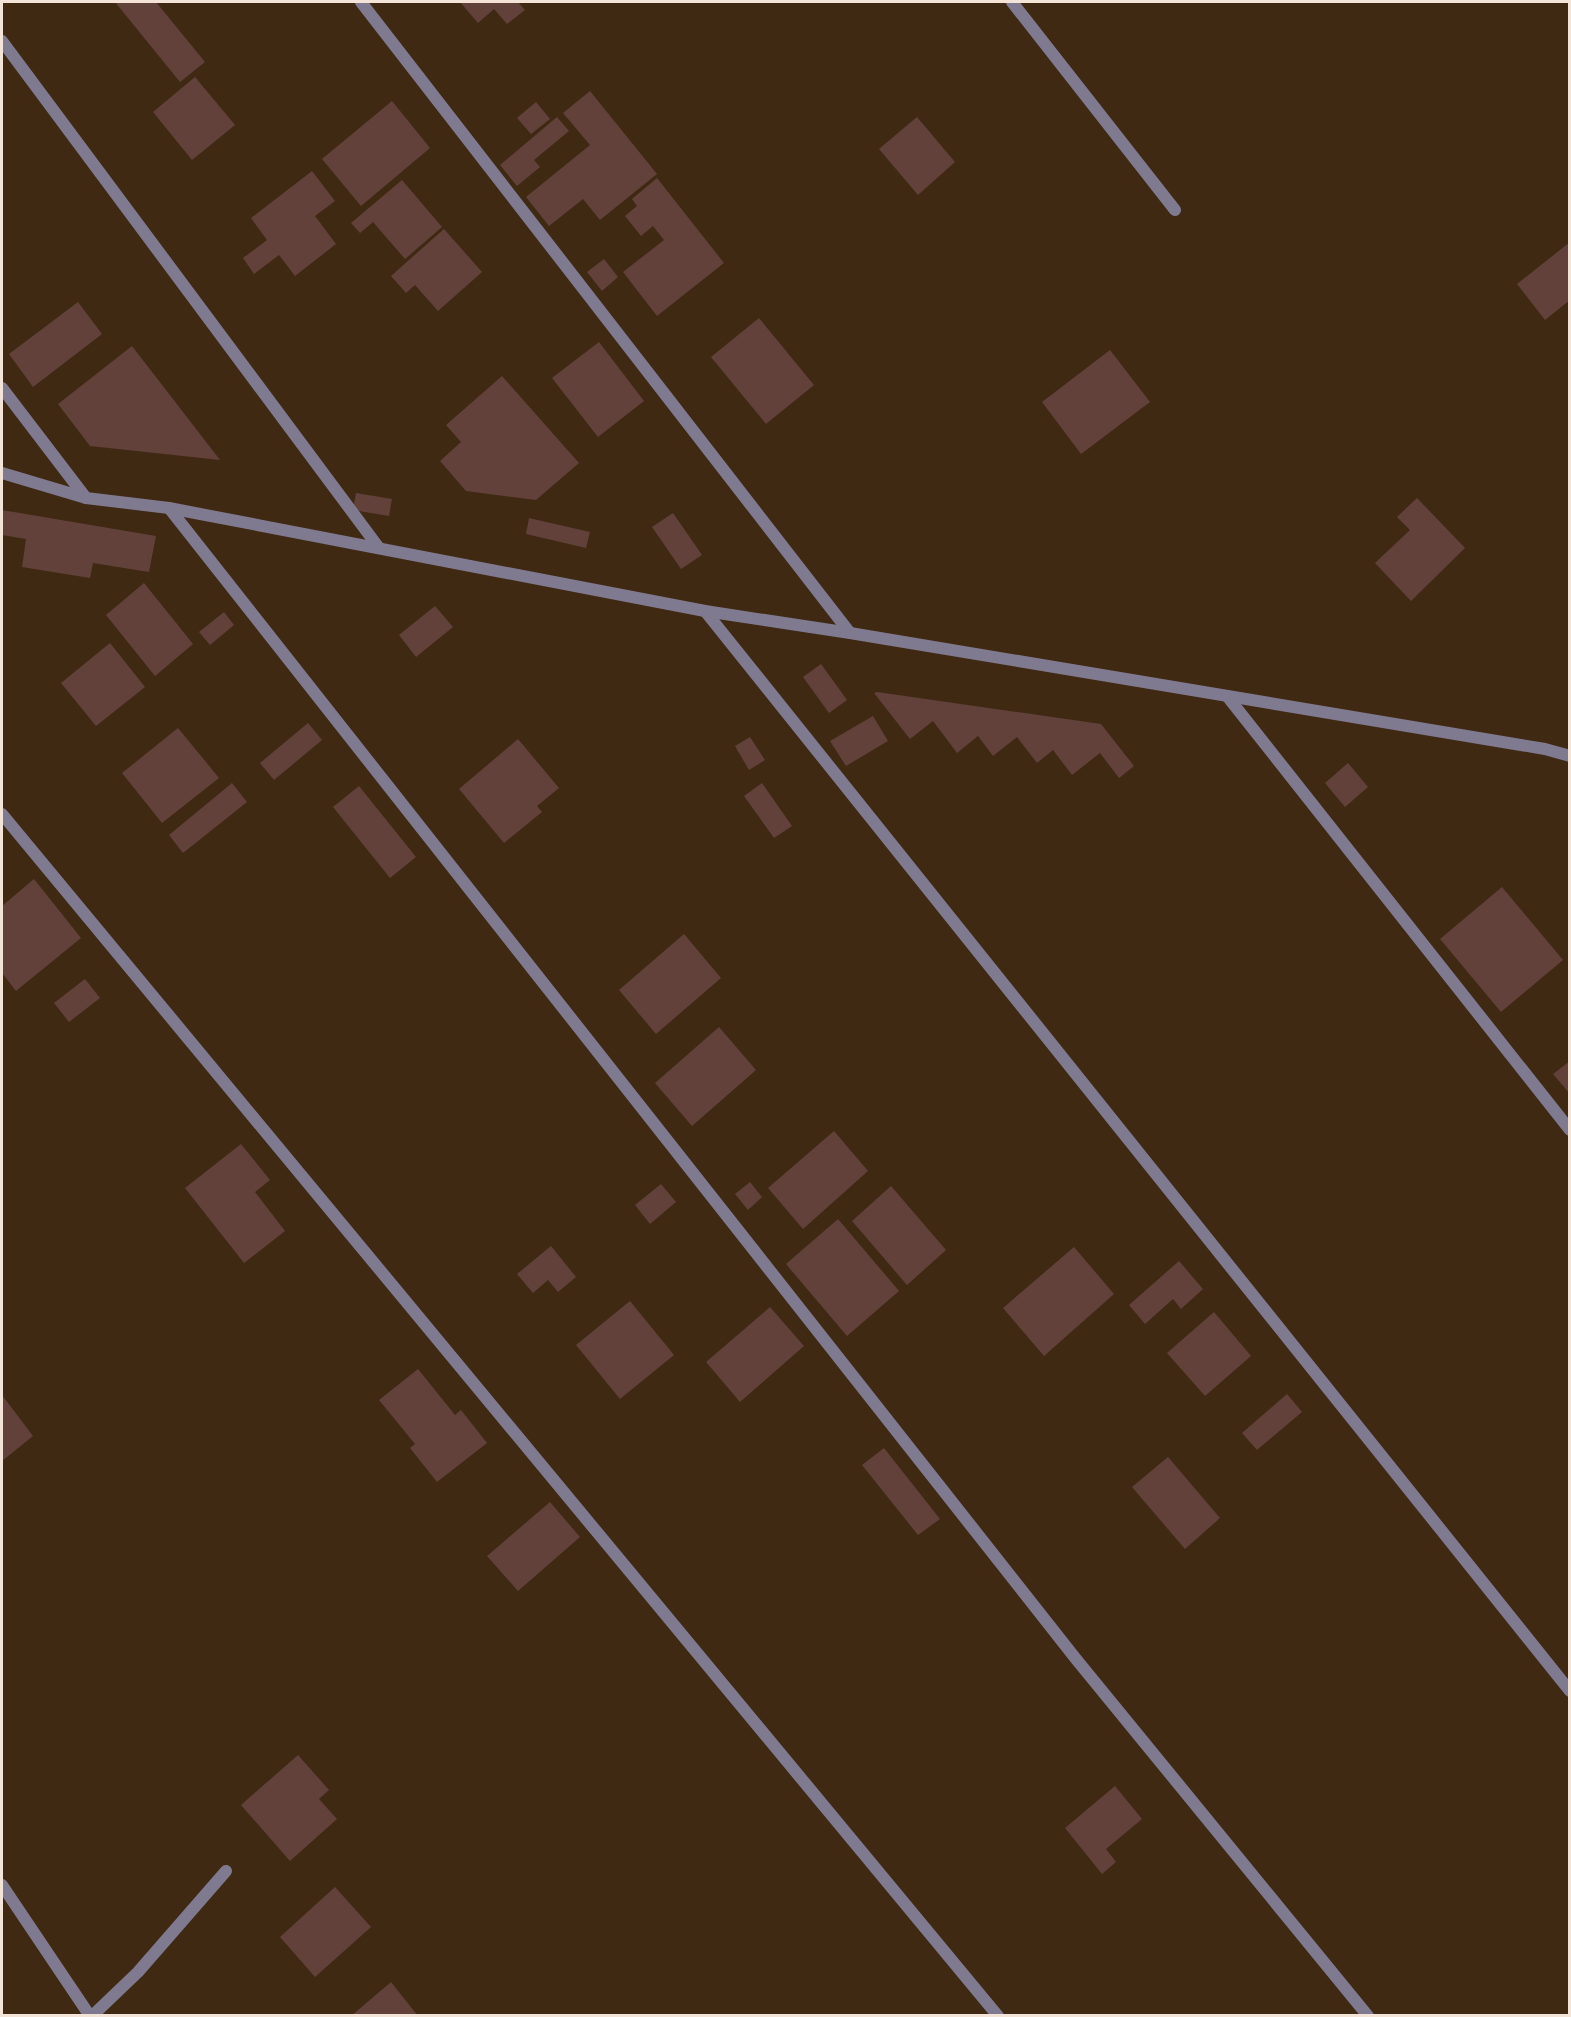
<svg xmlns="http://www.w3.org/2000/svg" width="1571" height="2017" font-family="Helvetica,sans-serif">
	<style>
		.building { fill: #62413b }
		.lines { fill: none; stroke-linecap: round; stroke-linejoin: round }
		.service { stroke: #7f7a90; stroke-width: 12 }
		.minor { stroke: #7f7a90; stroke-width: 12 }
		.tertiary { stroke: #7f7a90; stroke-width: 12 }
	</style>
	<rect width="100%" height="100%" fill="#3f2913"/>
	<g class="building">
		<path d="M115,2h41l49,60 -25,20z"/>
		<path d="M460,2h58l7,8 -18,14 -13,-15 -16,14z"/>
		<path d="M195,77l40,48 -43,35 -39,-48z"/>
		<path d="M590,91l67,83 -57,46 -17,-21 -34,27 -23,-29 64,-52 -27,-32z"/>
		<path d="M392,101l38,47 -69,58 -39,-47z"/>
		<path d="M536,102l14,17 -19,15 -14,-16z"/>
		<path d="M557,117l12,14 -35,29 6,7 -23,19 -17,-21z"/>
		<path d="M917,117l38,45 -37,33 -39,-46z"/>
		<path d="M312,171l23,30 -20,15 21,28 -41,32 -16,-21 -25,19 -11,-16 24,-18 -16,-22z"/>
		<path d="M657,178l67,85 -67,53 -34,-44 41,-32 -11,-14 -12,10 -16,-20 12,-10 -5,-7z"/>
		<path d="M402,180l40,47 -37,32 -32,-37 -13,11 -9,-10z"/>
		<path d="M444,229l38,43 -44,39 -23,-26 -9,8 -15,-17z"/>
		<path d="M1570,242v58l-25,20 -28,-36z"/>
		<path d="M604,259l14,18 -16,14 -15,-19z"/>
		<path d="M78,302l24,32 -69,53 -24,-33z"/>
		<path d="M759,318l55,67 -48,39 -55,-67z"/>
		<path d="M599,342l45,59 -46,36 -46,-59z"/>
		<path d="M132,346l88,114 -130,-14 -32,-42z"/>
		<path d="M1110,350l40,52 -69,52 -39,-52z"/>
		<path d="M502,376l77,87 -43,37 -70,-9 -26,-30 21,-19 -15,-17z"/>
		<path d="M356,493l36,6 -3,17 -36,-6z"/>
		<path d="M1417,498l48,50 -54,53 -36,-38 35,-33 -13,-13z"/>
		<path d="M2,510l154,26 -7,36 -56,-9 -3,15 -68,-11 4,-28 -24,-4z"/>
		<path d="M673,513l29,42 -21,14 -29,-42z"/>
		<path d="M529,518l61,14 -4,16 -60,-14z"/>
		<path d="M144,583l49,61 -38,32 -49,-61z"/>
		<path d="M435,606l18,21 -37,30 -17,-22z"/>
		<path d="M224,612l10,13 -24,20 -11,-13z"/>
		<path d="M110,643l35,44 -49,39 -35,-43z"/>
		<path d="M821,664l26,36 -18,13 -26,-36z"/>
		<path d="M877,692l224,32 33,42 -15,12 -19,-25 -28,22 -19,-25 -16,13 -20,-26 -24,19 -15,-20 -21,17 -24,-32 -23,18 -36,-46z"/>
		<path d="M873,716l15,25 -42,25 -16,-25z"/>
		<path d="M308,723l14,17 -48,40 -14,-17z"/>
		<path d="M178,728l41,50 -57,45 -40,-50z"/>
		<path d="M750,737l15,23 -16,10 -14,-24z"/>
		<path d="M518,739l41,49 -22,18 5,6 -38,31 -45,-54z"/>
		<path d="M1348,763l20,24 -23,20 -20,-24z"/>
		<path d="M232,783l15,19 -64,51 -14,-18z"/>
		<path d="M762,783l30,43 -18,12 -30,-42z"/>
		<path d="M359,786l57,71 -26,21 -57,-71z"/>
		<path d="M34,879l47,59 -65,53 -14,-18v-67z"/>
		<path d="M1502,887l61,73 -62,52 -61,-73z"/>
		<path d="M684,934l37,44 -65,56 -37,-44z"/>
		<path d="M85,979l15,19 -31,24 -15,-19z"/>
		<path d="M719,1027l37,43 -64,56 -37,-43z"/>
		<path d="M1570,1061v33l-17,-20z"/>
		<path d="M834,1131l34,40 -65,58 -35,-41z"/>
		<path d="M241,1144l29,36 -15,12 30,39 -41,32 -59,-75z"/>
		<path d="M750,1182l12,15 -14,13 -13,-16z"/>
		<path d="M661,1184l15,18 -26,22 -15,-19z"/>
		<path d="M891,1186l55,64 -39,35 -55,-64z"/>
		<path d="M838,1219l61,72 -52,45 -61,-72z"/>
		<path d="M551,1246l25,31 -18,15 -10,-12 -15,13 -16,-19z"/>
		<path d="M1074,1247l40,47 -70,62 -41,-48z"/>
		<path d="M1179,1261l24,28 -22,20 -8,-10 -28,25 -16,-19z"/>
		<path d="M630,1301l44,54 -54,44 -44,-54z"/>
		<path d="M770,1307l34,39 -64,56 -34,-40z"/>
		<path d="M1214,1312l37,44 -46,40 -38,-43z"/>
		<path d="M418,1369l37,46 6,-5 26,33 -50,39 -27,-34 5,-4 -36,-44z"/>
		<path d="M1287,1394l15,18 -45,38 -15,-17z"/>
		<path d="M2,1395l31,41 -31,25z"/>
		<path d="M884,1448l56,71 -22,16 -56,-70z"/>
		<path d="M1168,1457l52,61 -35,31 -53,-62z"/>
		<path d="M550,1502l30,35 -62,54 -31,-35z"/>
		<path d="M298,1755l31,35 -10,9 18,20 -47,42 -49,-56z"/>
		<path d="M1115,1786l27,33 -36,30 10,13 -14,12 -37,-46z"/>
		<path d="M335,1887l36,40 -56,50 -35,-40z"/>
		<path d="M391,1982l27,34h-67z"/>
	</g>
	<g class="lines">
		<path class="service" d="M92,2016l46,-44 88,-101"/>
		<g class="minor">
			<path d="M361,2l489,631"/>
			<path d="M1012,2l163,208"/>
			<path d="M2,41l377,507"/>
			<path d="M2,388l84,110"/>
			<path d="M169,508l907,1151 292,357"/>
			<path d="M705,611l865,1080"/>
			<path d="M1227,696l343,434"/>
			<path d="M2,814l996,1202"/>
			<path d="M2,1885l88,131"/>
		</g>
		<path class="tertiary" d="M2,473l84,25 83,10 536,103 145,22 695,116 25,7"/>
	</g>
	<rect width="1571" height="2017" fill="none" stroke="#f3e4d7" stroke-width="6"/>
</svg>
